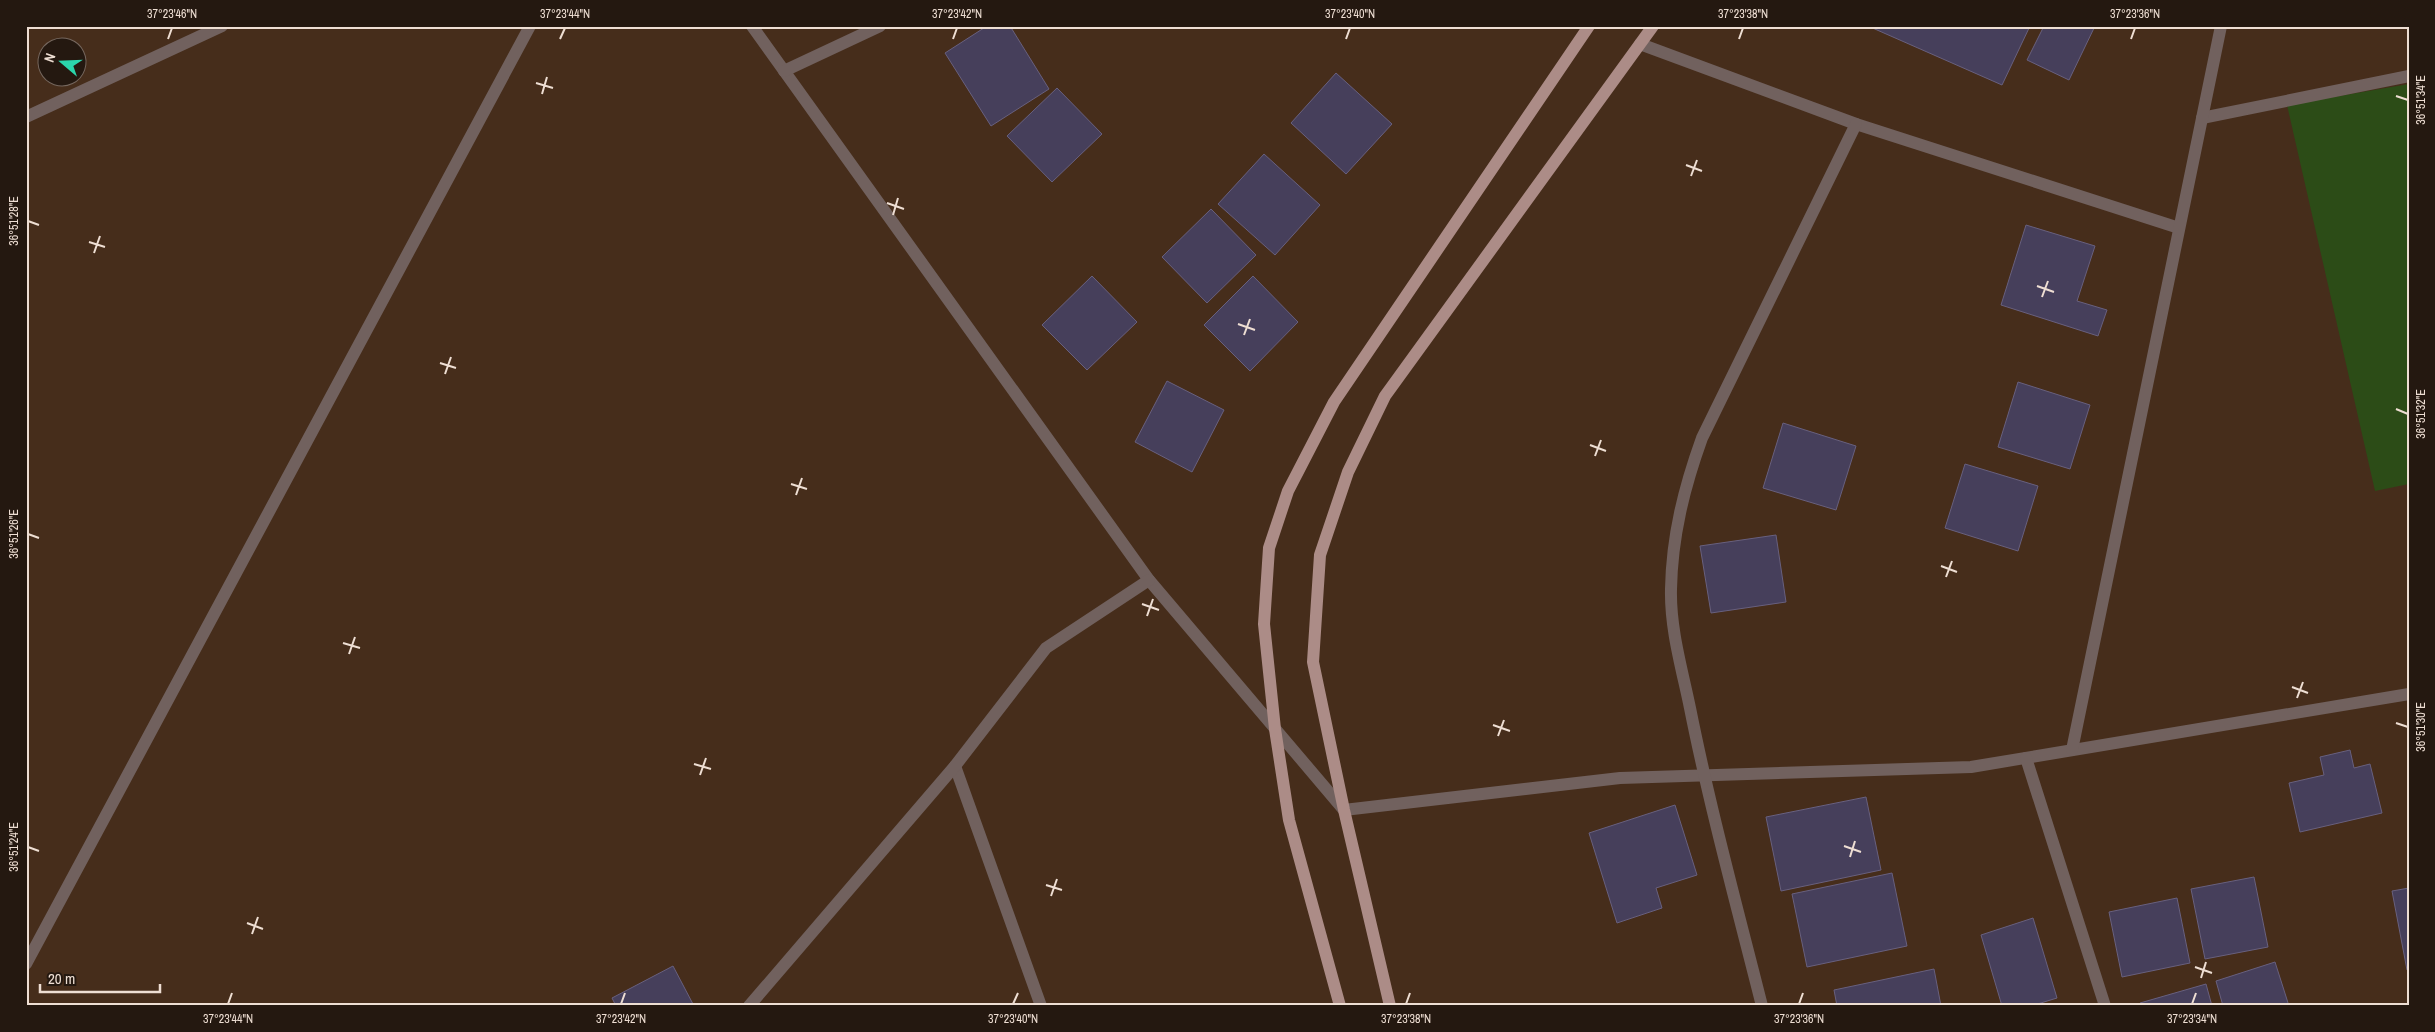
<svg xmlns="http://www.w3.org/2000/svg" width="2435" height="1032" font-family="'Archivo Narrow',sans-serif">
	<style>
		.green { fill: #2c4c17 }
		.building { fill: #463f5b; stroke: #68607e }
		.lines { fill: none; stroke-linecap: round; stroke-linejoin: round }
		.minor { stroke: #71615e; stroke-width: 12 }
		.major { stroke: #ac8c87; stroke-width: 12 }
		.ticks { fill: none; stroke: #eeded3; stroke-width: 2 }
		.neatline { fill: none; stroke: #eeded3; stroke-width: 2 }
		.ticks-label { font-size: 12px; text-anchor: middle; fill: #eeded3 }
	</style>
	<rect width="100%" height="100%" fill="#462d1b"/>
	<path class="green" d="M2409,84v400l-34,7 -88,-386z"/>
	<g class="building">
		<path d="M987,26h23l39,63 -58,37 -46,-73z"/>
		<path d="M1868,26h162l-28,59z"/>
		<path d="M2044,26h51l-26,54 -42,-20z"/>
		<path d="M1336,73l56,51 -46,50 -55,-51z"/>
		<path d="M1057,88l45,46 -50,48 -45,-46z"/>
		<path d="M1264,154l56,51 -45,50 -57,-51z"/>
		<path d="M1211,209l45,46 -49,48 -45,-46z"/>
		<path d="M2026,225l69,21 -18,55 30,9 -9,26 -97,-31z"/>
		<path d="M1092,276l45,46 -50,48 -45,-45z"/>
		<path d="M1253,276l45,46 -48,49 -46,-46z"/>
		<path d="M1167,381l57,29 -32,62 -57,-30z"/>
		<path d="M2018,382l72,23 -20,64 -72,-22z"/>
		<path d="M1783,423l73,23 -20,64 -73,-22z"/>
		<path d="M1965,464l73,22 -20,65 -73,-23z"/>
		<path d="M1776,535l10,67 -75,11 -11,-67z"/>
		<path d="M2350,750l4,18 16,-4 12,49 -82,19 -11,-49 35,-8 -4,-18z"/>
		<path d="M1866,797l15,73 -100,21 -15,-74z"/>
		<path d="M1675,805l22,70 -41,13 6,20 -45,15 -28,-90z"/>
		<path d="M1892,873l15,73 -100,21 -15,-73z"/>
		<path d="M2254,877l14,70 -63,12 -14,-70z"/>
		<path d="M2409,888v82h-2l-15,-79z"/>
		<path d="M2177,898l13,65 -68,14 -13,-65z"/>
		<path d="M2033,918l24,80 -26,8h-29l-21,-71z"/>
		<path d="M2275,962l14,44h-66l-7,-25z"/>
		<path d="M673,966l21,40h-78l-4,-8z"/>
		<path d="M1934,969l7,37h-104l-3,-16z"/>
		<path d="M2206,984l6,22h-71l-1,-3z"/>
	</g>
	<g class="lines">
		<g class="minor">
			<path d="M752,26l397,554 195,230 276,-32 351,-11 438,-73"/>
			<path d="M1640,44l216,80 323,104"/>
			<path d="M784,71l96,-45"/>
			<path d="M26,117l196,-91"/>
			<path d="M2202,118l207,-42"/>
			<path d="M2072,750l149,-724"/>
			<path d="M2026,758l79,248"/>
			<path d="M955,766l86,240"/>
			<path d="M26,964l504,-938"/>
			<path d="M749,1006l206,-240 91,-118 103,-68"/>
			<path d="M1762,1006c-25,-99 -52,-198 -72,-298 -8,-39 -20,-79 -19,-119 1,-53 13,-101 31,-151l154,-314"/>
		</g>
		<g class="major">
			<path d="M1340,1006l-51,-186 -14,-91 -11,-105 5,-76 19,-57 46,-89 255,-376"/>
			<path d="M1390,1006l-46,-196 -31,-148 7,-107 28,-83 37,-76 268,-370"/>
		</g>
	</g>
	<path class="ticks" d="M168,39l4,-11M560,39l5,-11M953,39l4,-11M1346,39l4,-11M1739,39l4,-11M2131,39l4,-11M536,83l17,5M542,94l5,-17M2396,96l12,4M1686,165l16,6M1691,176l6,-16M887,203l17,6M893,215l5,-17M28,221l11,4M89,242l16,5M94,253l6,-17M2037,286l17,6M2042,297l6,-16M1238,324l17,6M1244,335l6,-16M440,363l16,5M445,374l6,-17M2396,409l12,5M1590,445l16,6M1595,456l6,-16M791,484l16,5M796,495l6,-17M28,534l11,4M1941,566l16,6M1946,577l6,-16M1142,604l17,6M1147,616l6,-17M343,643l17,5M349,654l6,-17M2292,687l16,6M2297,698l6,-16M2396,723l12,4M1493,725l17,6M1498,736l6,-16M694,764l17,5M700,775l6,-17M1844,846l17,6M28,847l11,4M1850,857l5,-16M1046,885l16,5M1051,896l6,-17M247,923l16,6M252,934l6,-17M2195,967l17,6M2201,978l5,-16M228,1004l4,-11M621,1004l4,-11M1013,1004l5,-11M1406,1004l4,-11M1799,1004l4,-11M2192,1004l4,-11"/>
	<rect width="2435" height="1032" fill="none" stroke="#241810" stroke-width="55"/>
	<g transform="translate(62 62) rotate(289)"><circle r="24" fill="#241810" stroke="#75675e"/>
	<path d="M0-4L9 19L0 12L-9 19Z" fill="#2bd5ac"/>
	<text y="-8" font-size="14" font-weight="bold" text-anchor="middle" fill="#eeded3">N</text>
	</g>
	<path d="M40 984v8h120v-8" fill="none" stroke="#eeded3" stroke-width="2.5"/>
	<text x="48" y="984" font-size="15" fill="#eeded3" stroke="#241810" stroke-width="4" paint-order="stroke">20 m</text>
	<rect x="28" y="28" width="2380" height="976" class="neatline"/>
	<g class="ticks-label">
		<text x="172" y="18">37°23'46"N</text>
		<text x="565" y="18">37°23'44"N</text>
		<text x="957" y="18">37°23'42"N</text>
		<text x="1350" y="18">37°23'40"N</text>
		<text x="1743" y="18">37°23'38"N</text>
		<text x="2135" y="18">37°23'36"N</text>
		<text transform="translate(2421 100) rotate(-90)" y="4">36°51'34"E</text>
		<text transform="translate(14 221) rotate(-90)" y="4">36°51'28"E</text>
		<text transform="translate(2421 414) rotate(-90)" y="4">36°51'32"E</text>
		<text transform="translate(14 534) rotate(-90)" y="4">36°51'26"E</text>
		<text transform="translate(2421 727) rotate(-90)" y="4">36°51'30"E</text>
		<text transform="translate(14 847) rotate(-90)" y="4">36°51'24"E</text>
		<text x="228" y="1023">37°23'44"N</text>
		<text x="621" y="1023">37°23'42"N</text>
		<text x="1013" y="1023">37°23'40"N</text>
		<text x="1406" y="1023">37°23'38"N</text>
		<text x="1799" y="1023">37°23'36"N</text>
		<text x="2192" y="1023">37°23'34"N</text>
	</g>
</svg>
